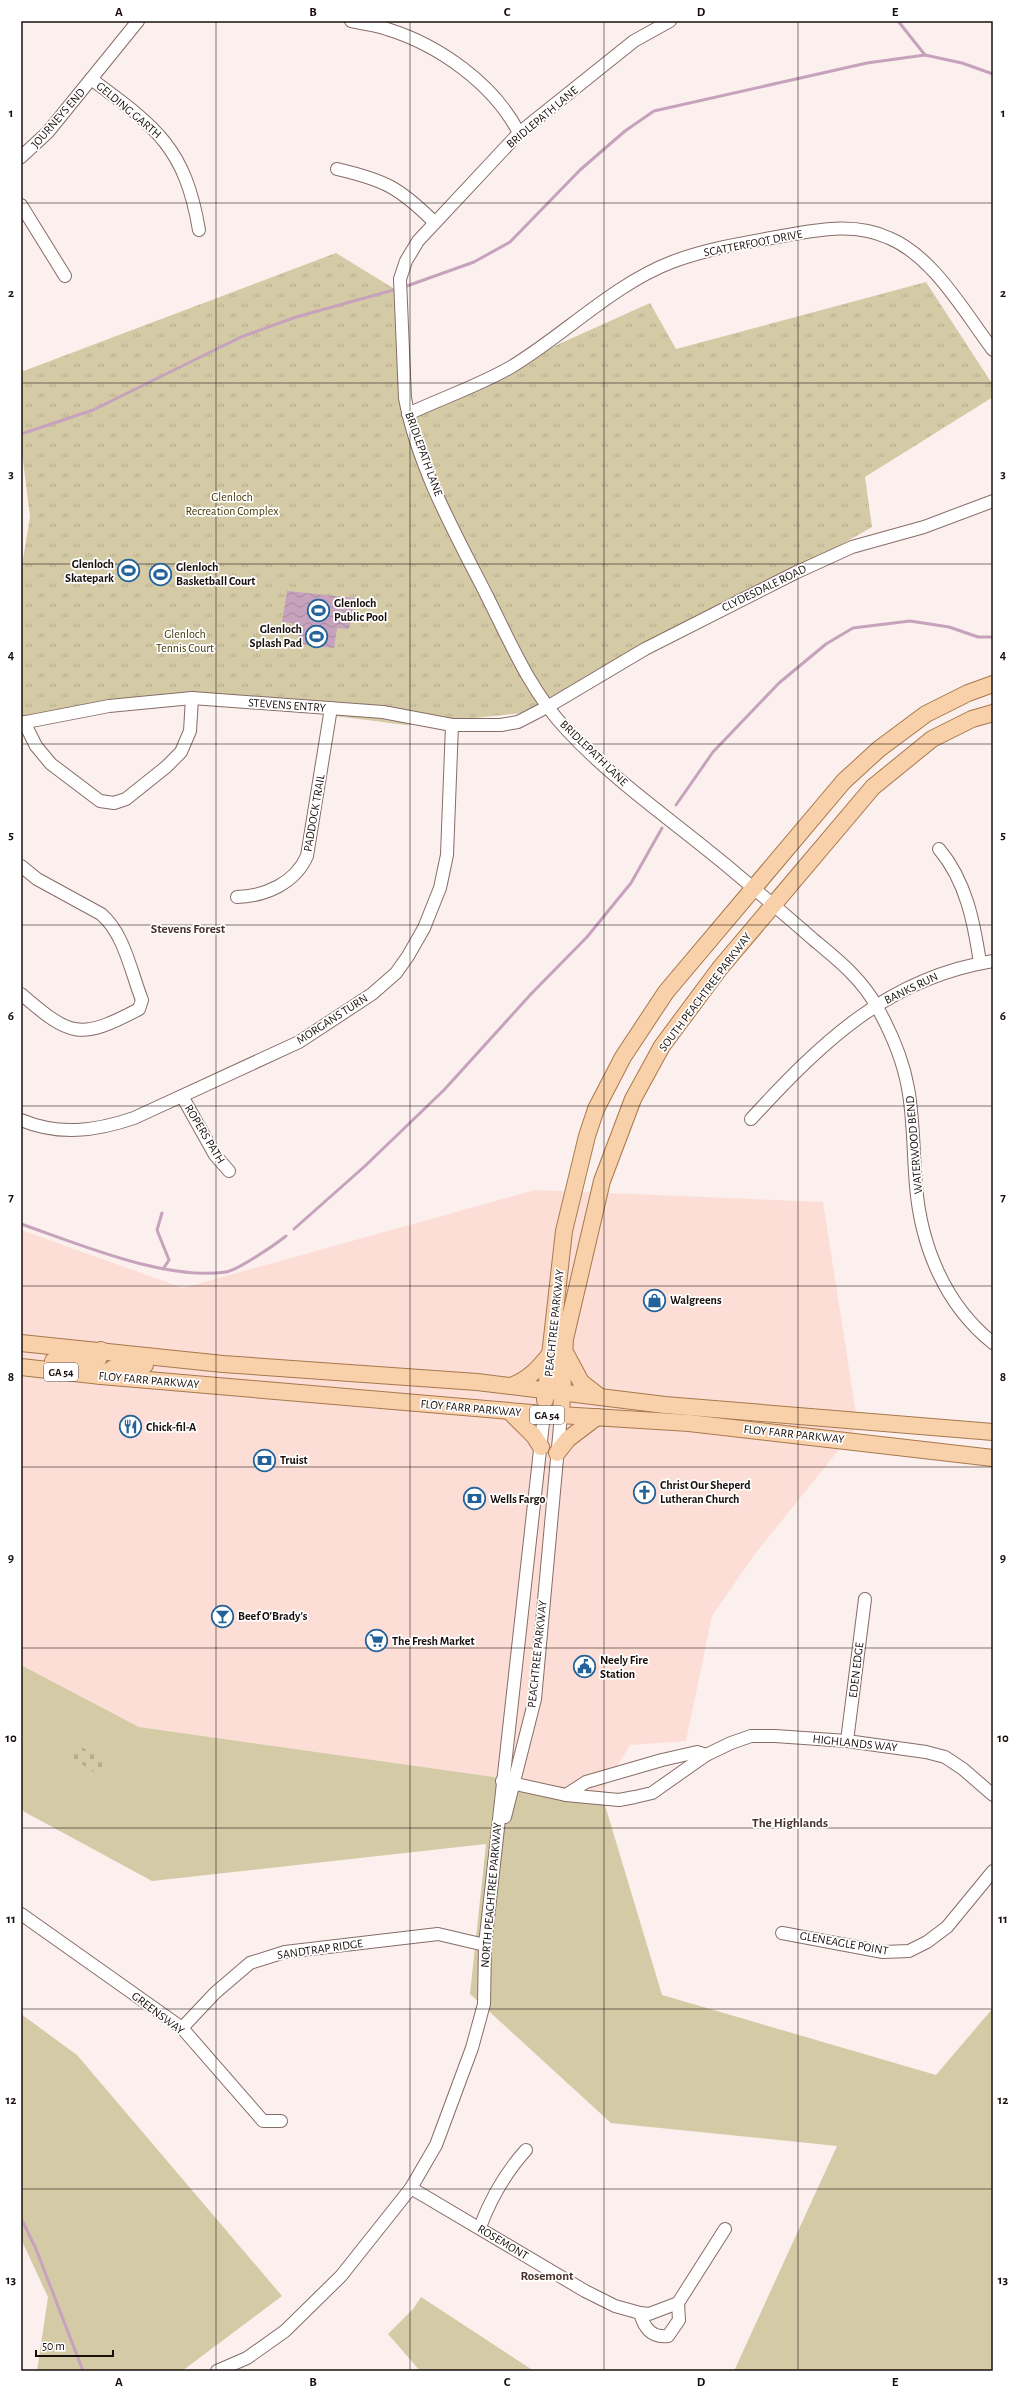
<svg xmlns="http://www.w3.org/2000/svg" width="1014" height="2392" font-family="'Alegreya Sans',sans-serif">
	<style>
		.built { fill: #fcded6 }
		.green { fill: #d5caa6 }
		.cemetery { fill: url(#cemetery-stones) }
		.park { fill: url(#park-tufts) }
		.water { fill: url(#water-waves) }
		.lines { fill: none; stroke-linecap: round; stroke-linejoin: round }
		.stream { stroke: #c6a2bc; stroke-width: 3 }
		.minor-casing { stroke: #876d67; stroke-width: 14 }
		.major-casing { stroke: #a7784d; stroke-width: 18 }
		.minor { stroke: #fff; stroke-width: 12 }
		.major { stroke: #f8d0a9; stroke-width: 16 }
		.grid { fill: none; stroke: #190f0d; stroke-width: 1; stroke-opacity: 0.55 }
		.labels { text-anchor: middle; stroke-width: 3.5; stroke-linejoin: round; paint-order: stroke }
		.shield { fill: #fff; stroke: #5e5756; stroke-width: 1 }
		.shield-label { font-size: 11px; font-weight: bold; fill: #190f0d }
		.street-label { font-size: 12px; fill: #190f0d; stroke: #fff }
		.park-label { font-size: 12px; fill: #433602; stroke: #fff }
		.poi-label { font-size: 12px; font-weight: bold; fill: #190f0d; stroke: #fff; text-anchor: start }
		.neighbourhood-label { font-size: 13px; font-weight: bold; fill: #49332d; stroke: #fff }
		.neatline { fill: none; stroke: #190f0d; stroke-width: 1.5 }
		.grid-label { font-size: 13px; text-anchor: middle; font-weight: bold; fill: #190f0d }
	</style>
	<defs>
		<pattern id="cemetery-stones" width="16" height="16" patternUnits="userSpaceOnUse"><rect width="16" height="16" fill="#d5caa6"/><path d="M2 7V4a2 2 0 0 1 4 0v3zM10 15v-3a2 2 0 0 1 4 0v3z" fill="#b6ac8e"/></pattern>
		<pattern id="park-tufts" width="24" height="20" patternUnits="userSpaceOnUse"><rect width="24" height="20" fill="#d5caa6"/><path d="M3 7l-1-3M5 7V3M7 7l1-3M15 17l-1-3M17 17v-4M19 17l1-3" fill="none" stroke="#b6ac8e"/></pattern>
		<pattern id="water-waves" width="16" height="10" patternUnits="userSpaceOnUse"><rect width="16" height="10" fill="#c6a2bc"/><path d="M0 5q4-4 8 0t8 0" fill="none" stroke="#aa8aa0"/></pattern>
	</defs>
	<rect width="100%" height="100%" fill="#fbf0ed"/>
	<path class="built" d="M535,1190l288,12 35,224 -103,128 -43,62 -26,125 -56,4 -29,47 -462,-65 -118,-62v-435l162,58z"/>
	<g class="green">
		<path d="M21,1665l118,62 462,65 61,203 274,80 57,-67v363h-259l103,-225 -226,-23 -141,-129 16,-150 -334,37 -131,-71z"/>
		<path d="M21,2014l56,41 205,241 -100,75h-145l11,-74 -27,-58z"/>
		<path d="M421,2297l113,74h-114l-32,-37 25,-25z"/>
	</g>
	<path class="cemetery" d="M77,1745l30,15 -6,17 -30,-20z"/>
	<path class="park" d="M336,253l65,40 9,125 65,-29 84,-45 91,-41 26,46 250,-67 67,103v12l-128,80 7,50 -321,183 -145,15 -204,-26 -181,24v-152l9,-54 -9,-73v-72z"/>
	<path class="water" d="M287,591l68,7 -6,31 -12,-1 -3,20 -36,-4 1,-20 -17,-2z"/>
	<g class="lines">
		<g class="stream">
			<path d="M898,21l27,34"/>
			<path d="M404,287l70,-25 36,-20 70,-72 45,-39 29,-20 213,-48 58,-8 37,8 31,11"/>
			<path d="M21,434l72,-24 148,-73 55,-20 101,-28"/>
			<path d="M676,805l37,-53 66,-69 47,-39 27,-16 57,-7 39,6 29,10h15"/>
			<path d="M162,1213l-5,17 12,30 -6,9"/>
			<path d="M21,1224c58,20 145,57 205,48 12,-2 50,-28 60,-36"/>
			<path d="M294,1229l71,-63 79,-76 87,-96 56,-57 44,-54 31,-55"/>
			<path d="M21,2218l15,31 47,122"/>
		</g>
		<defs>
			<g id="minor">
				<path d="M351,21c12,3 25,4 36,8 52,16 107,55 132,104"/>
				<path d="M670,21l-36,20 -115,92 -101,108 -12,20 -6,18 5,119c13,70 50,135 82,198 23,46 44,96 80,134 51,55 115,97 172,146 25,21 50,42 75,64 24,20 48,39 63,67 14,25 26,53 31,81 6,32 5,65 8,98 5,60 29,119 77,157"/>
				<path d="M91,79c65,48 94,68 108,151"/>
				<path d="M21,157l27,-25 90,-111"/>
				<path d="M337,169c47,11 62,18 97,53"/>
				<path d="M21,205l44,71"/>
				<path d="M408,414c34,-16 70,-28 103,-47 52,-31 103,-83 161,-105 37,-14 77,-20 116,-27 35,-6 68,-12 101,3 44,18 76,75 104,112"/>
				<path d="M24,722l12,24 15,18 49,37 14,2 12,-4 40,-32 15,-15 9,-21 2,-33"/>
				<path d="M21,723l88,-17 83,-8 191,14 69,13h49l17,-3 31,-16 96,-57 150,-76 57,-26 72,-20 69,-26"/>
				<path d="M939,849c27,32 35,73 41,114"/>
				<path d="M21,866l16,13 64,35c23,19 30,58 41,86l-3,9c-60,32 -69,27 -118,-15"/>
				<path d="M237,897c29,-1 58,-14 70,-41l24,-148"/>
				<path d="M182,1096l33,59 14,16"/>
				<path d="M751,1119c70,-76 136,-141 242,-158"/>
				<path d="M21,1120c38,16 75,11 113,-2l165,-76 73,-48 24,-21 12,-17 16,-28 16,-40 7,-33 5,-130"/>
				<path d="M847,1741l18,-142"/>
				<path d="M502,1781l64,14 53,5 16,-3 17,-4 54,-38 25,-12 20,-7h24l72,5 79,11 19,5 18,12 30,26"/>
				<path d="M566,1795l20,-13 76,-22 35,-8 9,3"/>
				<path d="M505,1817l30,-118 26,-284"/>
				<path d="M21,1914l161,114 81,93h18"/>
				<path d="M782,1933l101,19 26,-1 18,-9 20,-15 46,-56"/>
				<path d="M182,2028l33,-35 35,-30 35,-11 153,-18 47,11"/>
				<path d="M411,2188l174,103 30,15 25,7 9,1 29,-11 47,-74"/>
				<path d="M480,2227c11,-29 25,-54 46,-77"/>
				<path d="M640,2313c4,15 12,25 28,23l11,-16 -1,-17"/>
				<path d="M217,2371l30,-13 38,-27 56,-55 70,-88 25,-43 36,-97 12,-44 1,-59 59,-531"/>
			</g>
			<g id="major">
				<path d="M21,1343l202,21 254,18 188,23 328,27"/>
				<path d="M566,1354l15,28 18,14"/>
				<path d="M53,1361l39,1 6,-2 3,-10"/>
				<path d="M21,1367l80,9 443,38 145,9 304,35"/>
				<path d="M101,1376l19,-12 25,1"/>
				<path d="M511,1386c18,-7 27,-17 39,-32"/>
				<path d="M545,1400l19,-169 23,-95 9,-27 27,-52 43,-65 178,-211 35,-32 47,-35 42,-21 25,-9"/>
				<path d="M509,1411l25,25 7,11"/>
				<path d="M561,1415l4,-76 37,-158 31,-82 29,-53 58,-78 153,-181 59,-48 40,-20 21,-6"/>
				<path d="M557,1453l11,-14 29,-22"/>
			</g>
		</defs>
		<use href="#minor" class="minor-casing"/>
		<use href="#major" class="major-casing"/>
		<use href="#minor" class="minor"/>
		<use href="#major" class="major"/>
	</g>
	<path class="grid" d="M216,21v2350M410,21v2350M604,21v2350M798,21v2350M21,203h972M21,383h972M21,564h972M21,744h972M21,925h972M21,1106h972M21,1286h972M21,1467h972M21,1648h972M21,1828h972M21,2009h972M21,2189h972"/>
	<defs>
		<symbol id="stadium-ring" viewBox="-11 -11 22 22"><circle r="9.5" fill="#fff" stroke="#236399" stroke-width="1.5"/><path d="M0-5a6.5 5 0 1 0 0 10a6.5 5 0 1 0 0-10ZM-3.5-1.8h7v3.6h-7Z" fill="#236399"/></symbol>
		<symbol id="shop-ring" viewBox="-11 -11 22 22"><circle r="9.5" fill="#fff" stroke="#236399" stroke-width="1.5"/><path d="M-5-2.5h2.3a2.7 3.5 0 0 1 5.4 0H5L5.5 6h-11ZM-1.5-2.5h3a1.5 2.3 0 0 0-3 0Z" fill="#236399"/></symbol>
		<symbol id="restaurant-ring" viewBox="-11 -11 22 22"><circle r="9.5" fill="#fff" stroke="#236399" stroke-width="1.5"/><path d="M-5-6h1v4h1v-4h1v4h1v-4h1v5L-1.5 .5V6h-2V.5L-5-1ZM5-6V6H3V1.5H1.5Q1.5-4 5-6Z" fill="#236399"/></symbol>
		<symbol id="bank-ring" viewBox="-11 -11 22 22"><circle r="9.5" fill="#fff" stroke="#236399" stroke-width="1.5"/><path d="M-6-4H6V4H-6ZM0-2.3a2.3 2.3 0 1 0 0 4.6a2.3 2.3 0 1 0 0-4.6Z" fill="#236399"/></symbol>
		<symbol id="church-ring" viewBox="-11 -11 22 22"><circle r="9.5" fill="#fff" stroke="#236399" stroke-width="1.5"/><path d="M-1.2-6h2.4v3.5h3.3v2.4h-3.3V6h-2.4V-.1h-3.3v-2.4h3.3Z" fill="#236399"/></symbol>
		<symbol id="bar-ring" viewBox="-11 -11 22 22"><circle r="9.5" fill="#fff" stroke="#236399" stroke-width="1.5"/><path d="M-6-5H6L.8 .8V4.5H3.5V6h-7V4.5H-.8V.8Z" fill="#236399"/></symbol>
		<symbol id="supermarket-ring" viewBox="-11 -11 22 22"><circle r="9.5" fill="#fff" stroke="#236399" stroke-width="1.5"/><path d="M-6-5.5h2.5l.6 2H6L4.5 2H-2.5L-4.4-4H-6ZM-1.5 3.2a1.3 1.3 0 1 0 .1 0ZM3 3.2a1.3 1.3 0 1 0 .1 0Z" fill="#236399"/></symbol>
		<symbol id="civic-ring" viewBox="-11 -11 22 22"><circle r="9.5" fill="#fff" stroke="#236399" stroke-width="1.5"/><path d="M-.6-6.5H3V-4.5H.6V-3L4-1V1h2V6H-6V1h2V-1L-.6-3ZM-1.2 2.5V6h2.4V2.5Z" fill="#236399"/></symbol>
	</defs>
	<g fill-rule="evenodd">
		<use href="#stadium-ring" x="116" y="558" width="25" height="25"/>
		<use href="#stadium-ring" x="148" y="562" width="25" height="25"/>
		<use href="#stadium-ring" x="306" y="598" width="25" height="25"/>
		<use href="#stadium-ring" x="304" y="624" width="25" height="25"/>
		<use href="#shop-ring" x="642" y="1288" width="25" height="25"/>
		<use href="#restaurant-ring" x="118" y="1414" width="25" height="25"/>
		<use href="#bank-ring" x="252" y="1448" width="25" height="25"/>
		<use href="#church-ring" x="632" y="1480" width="25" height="25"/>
		<use href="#bank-ring" x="462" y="1486" width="25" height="25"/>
		<use href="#bar-ring" x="210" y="1604" width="25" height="25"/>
		<use href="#supermarket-ring" x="364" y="1628" width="25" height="25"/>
		<use href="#civic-ring" x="572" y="1654" width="25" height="25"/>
	</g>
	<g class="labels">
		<g class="shield">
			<rect x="44" y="1363" width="34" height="18" rx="3"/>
			<rect x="530" y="1406" width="34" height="18" rx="3"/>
		</g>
		<g class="shield-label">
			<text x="61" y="1376">GA 54</text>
			<text x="547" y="1419">GA 54</text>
		</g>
		<g class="street-label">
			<text transform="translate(129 110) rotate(40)" y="4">GELDING GARTH</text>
			<text transform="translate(542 117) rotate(-40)" y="4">BRIDLEPATH LANE</text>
			<text transform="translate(58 118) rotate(-49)" y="4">JOURNEYS END</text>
			<text transform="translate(753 243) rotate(-11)" y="4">SCATTERFOOT DRIVE</text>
			<text transform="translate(424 454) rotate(70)" y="4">BRIDLEPATH LANE</text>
			<text transform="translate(764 588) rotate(-26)" y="4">CLYDESDALE ROAD</text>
			<text transform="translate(287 705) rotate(4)" y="4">STEVENS ENTRY</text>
			<text transform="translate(594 753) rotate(44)" y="4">BRIDLEPATH LANE</text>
			<text transform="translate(314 813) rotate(-80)" y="4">PADDOCK TRAIL</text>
			<text transform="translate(911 988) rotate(-26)" y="4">BANKS RUN</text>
			<text transform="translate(705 992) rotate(-53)" y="4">SOUTH PEACHTREE PARKWAY</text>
			<text transform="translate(332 1019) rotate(-33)" y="4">MORGANS TURN</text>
			<text transform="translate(205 1134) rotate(59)" y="4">ROPERS PATH</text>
			<text transform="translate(914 1145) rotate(-95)" y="4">WATERWOOD BEND</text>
			<text transform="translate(554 1323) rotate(-84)" y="4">PEACHTREE PARKWAY</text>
			<text transform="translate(149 1380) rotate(5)" y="4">FLOY FARR PARKWAY</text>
			<text transform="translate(471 1408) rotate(5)" y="4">FLOY FARR PARKWAY</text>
			<text transform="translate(794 1434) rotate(6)" y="4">FLOY FARR PARKWAY</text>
			<text transform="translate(537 1654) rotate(-84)" y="4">PEACHTREE PARKWAY</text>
			<text transform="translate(856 1670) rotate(-83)" y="4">EDEN EDGE</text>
			<text transform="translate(855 1743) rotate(6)" y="4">HIGHLANDS WAY</text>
			<text transform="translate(491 1895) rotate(-85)" y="4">NORTH PEACHTREE PARKWAY</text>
			<text transform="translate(844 1943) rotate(10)" y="4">GLENEAGLE POINT</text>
			<text transform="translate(320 1949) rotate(-8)" y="4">SANDTRAP RIDGE</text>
			<text transform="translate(158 2013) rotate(37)" y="4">GREENSWAY</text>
			<text transform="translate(503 2242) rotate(31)" y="4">ROSEMONT</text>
		</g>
		<g class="park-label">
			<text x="232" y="501">Glenloch<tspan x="232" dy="14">Recreation Complex</tspan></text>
			<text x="185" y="638">Glenloch<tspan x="185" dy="14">Tennis Court</tspan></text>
		</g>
		<g class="poi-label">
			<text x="114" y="568" text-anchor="end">Glenloch<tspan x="114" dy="14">Skatepark</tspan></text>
			<text x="176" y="571">Glenloch<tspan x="176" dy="14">Basketball Court</tspan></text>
			<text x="334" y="607">Glenloch<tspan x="334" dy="14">Public Pool</tspan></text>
			<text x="302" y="633" text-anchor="end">Glenloch<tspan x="302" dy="14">Splash Pad</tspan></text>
			<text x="670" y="1304">Walgreens</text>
			<text x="146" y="1431">Chick-fil-A</text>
			<text x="280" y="1464">Truist</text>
			<text x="660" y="1489">Christ Our Sheperd<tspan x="660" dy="14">Lutheran Church</tspan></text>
			<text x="490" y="1503">Wells Fargo</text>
			<text x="238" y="1620">Beef O'Brady's</text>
			<text x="392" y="1645">The Fresh Market</text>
			<text x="600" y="1664">Neely Fire<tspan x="600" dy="14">Station</tspan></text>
		</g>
		<g class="neighbourhood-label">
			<text x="188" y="933">Stevens Forest</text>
			<text x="790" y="1827">The Highlands</text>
			<text x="547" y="2280">Rosemont</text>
		</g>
	</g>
	<rect width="1014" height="2392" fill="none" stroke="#ffffff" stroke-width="44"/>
	<path d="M36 2350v6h77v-6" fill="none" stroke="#190f0d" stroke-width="2"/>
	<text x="42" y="2350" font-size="12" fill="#190f0d" stroke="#ffffff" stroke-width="3" paint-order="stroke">50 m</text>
	<rect x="22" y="22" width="970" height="2348" class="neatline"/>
	<g class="grid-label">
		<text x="119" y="16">A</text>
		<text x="313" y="16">B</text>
		<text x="507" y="16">C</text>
		<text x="701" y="16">D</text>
		<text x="895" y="16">E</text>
		<text x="11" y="117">1</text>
		<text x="1003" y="117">1</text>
		<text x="11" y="297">2</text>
		<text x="1003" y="297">2</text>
		<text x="11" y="478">3</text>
		<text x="1003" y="478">3</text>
		<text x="11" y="659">4</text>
		<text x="1003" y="659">4</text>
		<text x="11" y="839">5</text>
		<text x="1003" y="839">5</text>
		<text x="11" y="1020">6</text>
		<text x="1003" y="1020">6</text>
		<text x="11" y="1201">7</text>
		<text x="1003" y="1201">7</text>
		<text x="11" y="1381">8</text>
		<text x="1003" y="1381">8</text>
		<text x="11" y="1562">9</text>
		<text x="1003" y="1562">9</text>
		<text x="11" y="1742">10</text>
		<text x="1003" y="1742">10</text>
		<text x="11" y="1923">11</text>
		<text x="1003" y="1923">11</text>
		<text x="11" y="2104">12</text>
		<text x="1003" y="2104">12</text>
		<text x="11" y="2284">13</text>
		<text x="1003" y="2284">13</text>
		<text x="119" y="2386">A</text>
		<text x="313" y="2386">B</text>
		<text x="507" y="2386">C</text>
		<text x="701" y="2386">D</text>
		<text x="895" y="2386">E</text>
	</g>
</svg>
